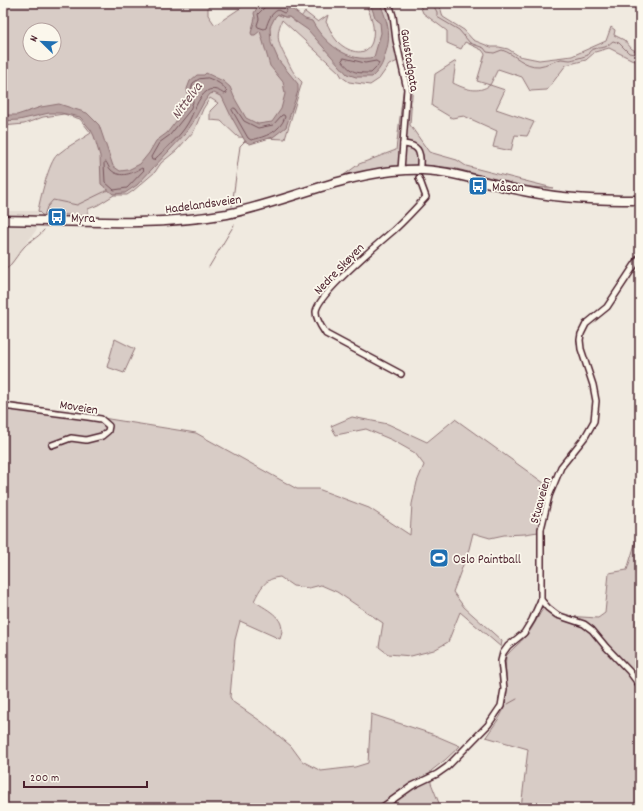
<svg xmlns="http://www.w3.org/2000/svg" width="643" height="811" font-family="Dekko,sans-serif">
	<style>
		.built { fill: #e4dbd2 }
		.green { fill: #d8ccc6; stroke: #917678; fill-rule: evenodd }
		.water { fill: #b8a4a2; stroke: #8c6f72 }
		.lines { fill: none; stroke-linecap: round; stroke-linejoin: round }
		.shore { stroke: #76545b; stroke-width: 1 }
		.stream { stroke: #8c6f72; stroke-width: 1 }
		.minor-casing { stroke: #4a1f2b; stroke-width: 8 }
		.highway-casing { stroke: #4a1f2b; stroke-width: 11 }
		.minor { stroke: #fbf7ec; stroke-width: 5 }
		.highway { stroke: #fbf7ec; stroke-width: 8 }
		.labels { text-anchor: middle; stroke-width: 3.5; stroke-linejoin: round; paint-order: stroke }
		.street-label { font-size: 13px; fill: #4a1f2b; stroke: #fbf7ec }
		.poi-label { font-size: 13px; fill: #4a1f2b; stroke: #fbf7ec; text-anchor: start }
		.water-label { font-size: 14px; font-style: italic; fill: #704e55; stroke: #fbf7ec }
	</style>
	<rect width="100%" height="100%" fill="#f0eae0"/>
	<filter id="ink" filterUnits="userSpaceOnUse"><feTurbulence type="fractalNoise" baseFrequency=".025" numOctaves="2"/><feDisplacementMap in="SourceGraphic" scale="8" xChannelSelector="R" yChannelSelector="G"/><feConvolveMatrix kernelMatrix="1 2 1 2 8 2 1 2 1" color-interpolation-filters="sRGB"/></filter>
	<g filter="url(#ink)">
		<path class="built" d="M3,211h35l-1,18 -27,37h-7z"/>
		<g class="green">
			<path d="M3,3h205v12l7,10 33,-22h5l4,5 28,9h4l7,6 9,-11 13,10 10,-7 -2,7c4,6 6,14 11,19 9,10 29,18 35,1 4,-13 -1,-28 -7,-39h21l5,14 7,44 -9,4 -10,14 -9,6 -21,-3 -7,-5 -3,-5 -57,-52c-8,19 -2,26 6,42 5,10 6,12 14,20l-17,57 -47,-2 -17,-16 -11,-1v-9l8,-8 -8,-5 -7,11 -9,22 -17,19 -16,13 -6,9 -22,19 -6,4h-13l-16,10 -10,4v7l-34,-2 -8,2 -4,-1 -4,-4c2,-12 11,-49 19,-56 10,-9 24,-15 34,-22l-11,-14 -16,-5 -21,3 -19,7 -21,2zM30,30h24v24h-24z"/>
			<path d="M419,3h20l4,14 21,13 9,10 18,7h8l9,2 11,7 20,4 33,-4 34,-15 5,-14 4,3 -1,5 10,5 8,9 8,4v30l-1,-1v-19l-30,-15 -14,4 -9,8 -20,5 -19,25 -17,1 -8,-14 -24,-8 -8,16 15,5 -9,19 38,13 -7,14 -12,-1 -4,16 -18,-4 4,-16 -33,-15 -12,2 -20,-12 3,-32 21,-13 -3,22c12,6 25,11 37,2l-13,-4 8,-27 -3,-4 -17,-8 -4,7 -14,-6v-12l-24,-18z"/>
			<path d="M413,80l-3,45 19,27 28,8 9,6 87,22 -27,-1 -73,-19 -29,-3 -31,1 -49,9 15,-11 37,-14 8,-65z"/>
			<path d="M115,339l20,10 -11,24 -17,-6z"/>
			<path d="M3,402l193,31 101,56h21l51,19 41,27 2,-31 5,-22 7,-17 -9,-12 -23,-13 -26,-11 -30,6 -5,-9 21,-9 36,7 39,18 28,-23 93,67 -7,25 -3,21 -13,2 -21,1 -14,3 -17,-5 -4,16 -16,43 11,15 38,34 -1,6 -41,-35 -12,30 -14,8 -23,6 -23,-2 -9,-7 4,-24 -46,-31 -16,-7 -12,3 -16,-2 -13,-9c-15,1 -20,12 -26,24 15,10 34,17 26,38l-40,-18 -5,19 -5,57 3,5 29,20 29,24 11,15 19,10 34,-4 13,-4 3,-49 61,20 28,12 -15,14 -14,11v12l10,25h-438z"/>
			<path d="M640,528v280h-119l7,-59 -42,-12c5,-8 13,-17 17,-26 7,-18 1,-37 3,-55 6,-7 14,-13 20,-20 8,-9 12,-21 19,-30l20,10 33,2 7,-5 4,-40 18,-3z"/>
		</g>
		<path class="water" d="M263,3h21l21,16 7,2c11,21 37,43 62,36l7,-24 -1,-10 -4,-3 -6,-17h10c8,21 12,31 5,52 -3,11 -5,14 -13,22h-16l-9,-3 -39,-44 -19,-13h-4l-7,-3 -3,3 -5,10 1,16 8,18 19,23v7l-12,36 -13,10 -23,7 -5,-3 -14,-25 -9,-19 -8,-4 -4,1 -6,8 -12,22 -7,10 -48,51 -12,8 -12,1 -12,-10 -1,-28 -6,-20 -3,-6 -11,-13 -19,-4h-12l-30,7 -16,1v-6h14l24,-8 18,-3 28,9 12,12 14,41 7,5 8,-1 12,-6 9,-11 7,-12 11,-8 20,-26 2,-6 -2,-12 3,-8 7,-6h7l2,-2 17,8 7,6 5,12 11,19 12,6 14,-2 9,-13 4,-15 -2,-12 -13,-16 -10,-35 -5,4h-3l-1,-2 4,-15 -1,-5 3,-5z"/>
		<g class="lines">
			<g class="shore">
				<path d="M265,3v4l-7,7 1,5 -2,6 1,2 6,2 2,-1c2,-7 5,-15 12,-18l6,3 2,-1 1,-2 -4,-4 -1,-3"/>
				<path d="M344,58l21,5 11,-2 3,2 -2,4 -6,6c-16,0 -19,0 -29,-12z"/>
				<path d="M208,78c8,3 17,7 19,15l-3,1c-4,-3 -11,-7 -17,-3 -10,7 -13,22 -19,32 -8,14 -22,25 -34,37h-2l-1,-3 8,-14 11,-8 20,-25 3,-8 -2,-12 2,-7 6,-4z"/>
				<path d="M234,108l2,1 8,12 14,7 15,-3 9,-10h2l1,2c-5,15 -20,20 -34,23l-3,-2 -16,-28z"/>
				<path d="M106,162c2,2 2,5 5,8 10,9 21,3 31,-2l2,2 -17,18 -13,2 -9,-8 -1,-18z"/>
			</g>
			<g class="stream">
				<path d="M432,3l5,9v5l22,13 11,13 14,5 3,4 7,1 8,-3c13,4 22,17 37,16 7,-1 15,-5 22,-7 3,0 6,1 9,1 2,0 16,-4 18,-5 2,-8 9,-6 17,-8 3,-1 5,-4 8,-6l6,2 10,10 11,2"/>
				<path d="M232,206l8,-60 5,-5"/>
				<path d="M44,216l3,-9 6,-7 24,5 31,-15"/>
				<path d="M209,267l25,-42"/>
				<path d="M3,272c10,-8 13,-16 21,-25 6,-7 13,-8 20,-17"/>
				<path d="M508,704l9,-5"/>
				<path d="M496,719l9,-13"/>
			</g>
			<defs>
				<g id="minor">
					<path d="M389,3l4,13 3,24 11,49 -6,81"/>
					<path d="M403,144c15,1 18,7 17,21"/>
					<path d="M401,374l-75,-40c-4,-6 -10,-14 -10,-22 0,-16 64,-70 78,-82 11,-10 22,-22 32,-33l-7,-19"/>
					<path d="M3,406l85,11 13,2 8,7 -1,5 -6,5 -16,4 -15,-2 -19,7"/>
					<path d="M541,600l7,8 9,7 27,9 8,6 14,17 23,24 11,15"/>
					<path d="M381,808l31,-22 25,-12 10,-7 41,-42 13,-19 3,-17 -3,-28 2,-8 5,-7 16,-13 8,-13 9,-20v-71l8,-33 12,-29 24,-30 9,-16 2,-20 -3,-16 -12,-36 -1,-9 1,-6 5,-10 21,-17 33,-50"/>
				</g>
				<path id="highway" d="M3,220c74,1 150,7 224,-6 60,-12 117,-41 179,-44 40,-3 79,14 118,21 38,8 77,9 116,9"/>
			</defs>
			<use href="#minor" class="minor-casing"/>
			<use href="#highway" class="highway-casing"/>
			<use href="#minor" class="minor"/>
			<use href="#highway" class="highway"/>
		</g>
	</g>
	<defs>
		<symbol id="bus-square" viewBox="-11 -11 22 22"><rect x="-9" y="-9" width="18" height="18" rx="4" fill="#1f6fb2" stroke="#fbf7ec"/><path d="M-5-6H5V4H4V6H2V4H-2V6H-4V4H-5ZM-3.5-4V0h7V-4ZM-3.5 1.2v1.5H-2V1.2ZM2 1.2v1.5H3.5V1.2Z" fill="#fff"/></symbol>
		<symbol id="stadium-square" viewBox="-11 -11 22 22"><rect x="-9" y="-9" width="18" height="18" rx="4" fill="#1f6fb2" stroke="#fbf7ec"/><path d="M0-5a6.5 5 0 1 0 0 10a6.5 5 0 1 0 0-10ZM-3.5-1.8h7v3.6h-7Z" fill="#fff"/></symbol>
	</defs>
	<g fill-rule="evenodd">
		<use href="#bus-square" x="467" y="175" width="22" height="22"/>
		<use href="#bus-square" x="46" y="206" width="22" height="22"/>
		<use href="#stadium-square" x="428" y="547" width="22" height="22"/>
	</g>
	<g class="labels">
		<g class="street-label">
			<text transform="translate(411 60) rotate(81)" y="5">Gaustadgata</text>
			<text transform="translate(203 203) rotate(-8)" y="5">Hadelandsveien</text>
			<text transform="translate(338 268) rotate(-46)" y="5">Nedre Skøyen</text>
			<text transform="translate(79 406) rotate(9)" y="5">Moveien</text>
			<text transform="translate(539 500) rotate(-74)" y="5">Stuaveien</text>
		</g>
		<g class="poi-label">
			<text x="492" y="191">Måsan</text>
			<text x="71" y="222">Myra</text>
			<text x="453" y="563">Oslo Paintball</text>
		</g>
		<g class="water-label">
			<text transform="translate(186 100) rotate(-53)" y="5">Nittelva</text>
		</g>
	</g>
	<rect width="643" height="811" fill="none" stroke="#fbf7ec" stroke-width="16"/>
	<rect x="8" y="8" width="627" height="795" fill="none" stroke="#4a1f2b" stroke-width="1.5" filter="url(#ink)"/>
	<g transform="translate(42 42) rotate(293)"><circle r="19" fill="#fbf7ec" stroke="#b4a19f"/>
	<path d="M0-3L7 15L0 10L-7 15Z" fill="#1f6fb2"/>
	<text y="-6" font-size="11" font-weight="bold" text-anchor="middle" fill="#4a1f2b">N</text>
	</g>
	<path d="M24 781v6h123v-6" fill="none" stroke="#4a1f2b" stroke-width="2"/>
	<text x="30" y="781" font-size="12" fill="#4a1f2b" stroke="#fbf7ec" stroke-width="3" paint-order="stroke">200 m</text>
</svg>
